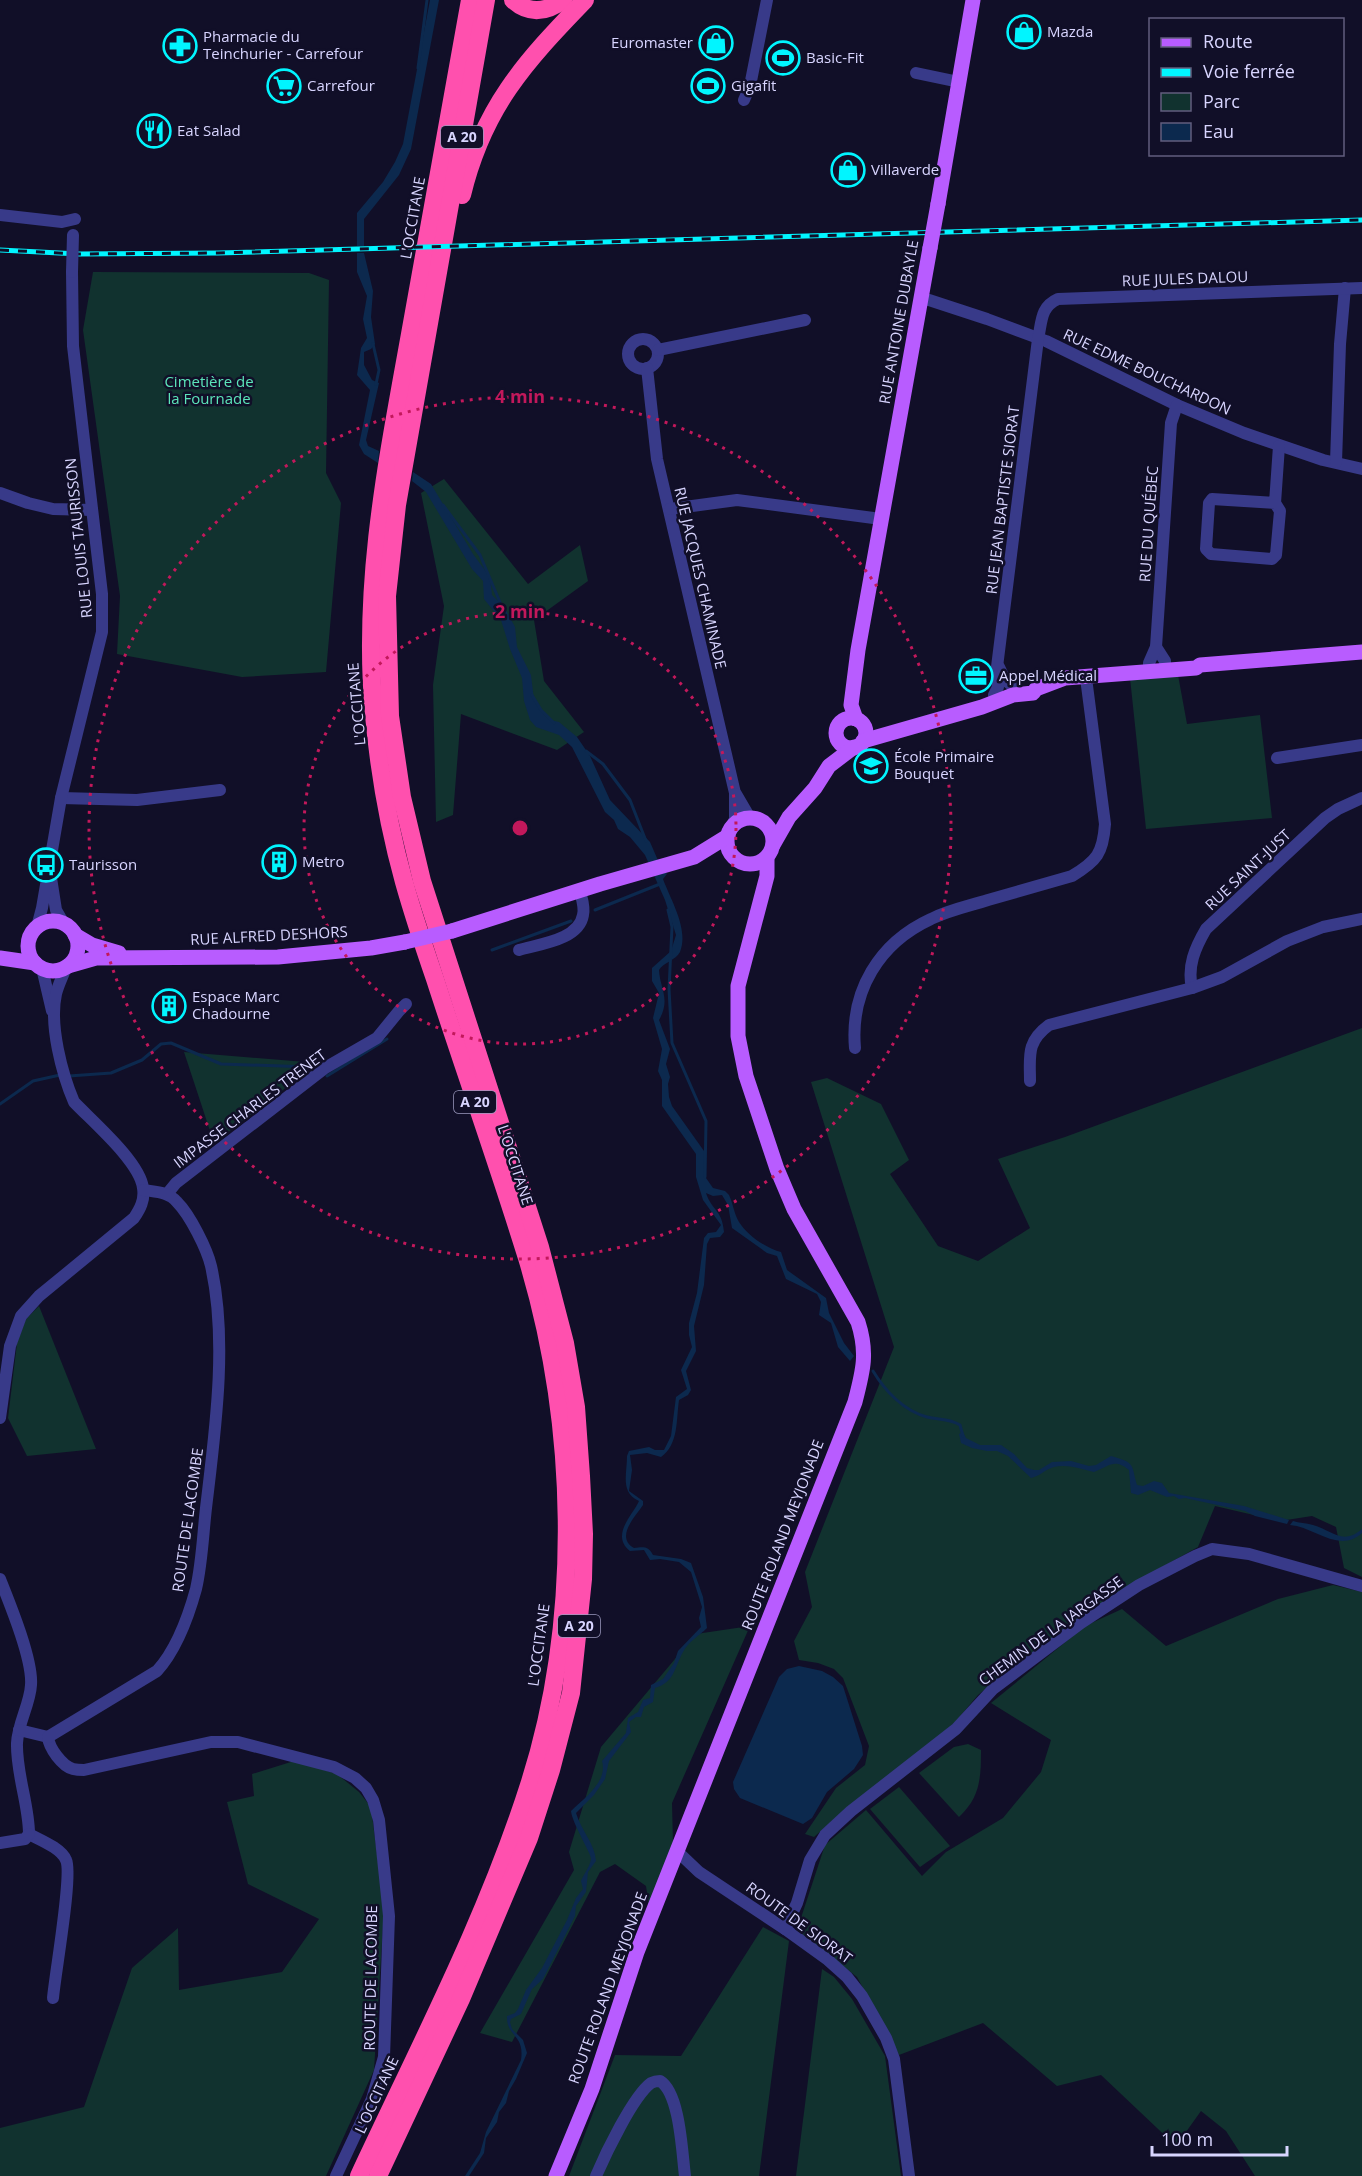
<svg xmlns="http://www.w3.org/2000/svg" width="1362" height="2176" font-family="'Open Sans',sans-serif">
	<style>
		.green { fill: #11322f }
		.water { fill: #0c294e }
		.lines { fill: none; stroke-linecap: round; stroke-linejoin: round }
		.stream { stroke: #0c294e; stroke-width: 3 }
		.minor { stroke: #383a89; stroke-width: 12 }
		.major { stroke: #b85cff; stroke-width: 15 }
		.highway { stroke: #ff50ae; stroke-width: 18 }
		.rail-casing { stroke: #01f5ff; stroke-width: 5 }
		.rail { stroke: #110f28; stroke-width: 3; stroke-dasharray: 9; stroke-linecap: butt }
		.minor-bridge { stroke: #383a89; stroke-width: 12 }
		.major-bridge { stroke: #b85cff; stroke-width: 15 }
		.ring { fill: none; stroke: #c2185b; stroke-width: 3; stroke-dasharray: 3 6 }
		.labels { text-anchor: middle; stroke-width: 5; stroke-linejoin: round; paint-order: stroke }
		.shield { fill: #110f28; stroke: #9c9abe; stroke-width: 1.5 }
		.shield-label { font-size: 14px; font-weight: bold; fill: #d8d5ff }
		.poi-label { font-size: 15px; fill: #d8d5ff; stroke: #110f28; text-anchor: start }
		.street-label { font-size: 15px; fill: #d8d5ff; stroke: #110f28 }
		.park-label { font-size: 15px; fill: #5ce5ba; stroke: #110f28 }
		.centre { fill: #c2185b; stroke: #110f28; stroke-width: 3 }
		.ring-label { font-size: 18px; text-anchor: middle; font-weight: bold; fill: #c2185b; stroke: #110f28; stroke-width: 5; stroke-linejoin: round; paint-order: stroke }
	</style>
	<rect width="100%" height="100%" fill="#110f28"/>
	<g class="green">
		<path d="M93,272l216,1 20,7 -3,193 15,30 -15,169 -84,5 -125,-23 3,-58 -37,-266z"/>
		<path d="M444,479l84,105 52,-39 8,36 -54,39 10,61 40,51 -27,18 -96,-36 -8,101 -17,7 -3,-137 11,-79 -23,-113z"/>
		<path d="M1178,675l9,49 73,-9 12,103 -126,11 -16,-151z"/>
		<path d="M1362,1028v549l-18,-9 -8,-41 -24,-11 -32,5 -65,-15 -17,41 -66,37 -119,82 -35,29 -22,26 -31,29 -70,51 -41,36 -9,-3 31,-46 29,-23 4,-19 -26,-68 -9,-9 -16,-6 -19,-3 -5,-19 18,-34 -7,-35 89,-225 -83,-265 16,-4 54,26 28,56 -19,14 48,72 40,15 52,-33 -32,-69 67,-22z"/>
		<path d="M184,1052l134,11 -104,80z"/>
		<path d="M39,1306l57,143 -69,7 -19,-38 9,-75 9,-24z"/>
		<path d="M1333,1585l29,7v584h-107l-29,-45 -25,-20 -25,35 -75,-71 -44,11 -74,-63 -84,32 -42,-78 -60,-47 28,-85 41,-35 56,66 24,-24 57,-34 38,-46 10,-32 -60,-37 94,-77 37,-17 44,37 112,-47z"/>
		<path d="M750,1626l-78,177 1,40 -24,63 -3,-20 -31,-22 -15,8 -88,170 -32,-9 94,-163 -5,-18 32,-105 95,-113z"/>
		<path d="M968,1744l13,6c0,29 -1,47 -22,67l-40,-44 35,-26z"/>
		<path d="M294,1761l43,13 22,18 12,15 13,103 -10,160 -48,106h-326v-48l84,-21 48,-139 46,-40 1,62 103,-18 37,-53 -71,-35 -21,-82 27,-6 -2,-22z"/>
		<path d="M899,1787l51,59 -30,21 -50,-58z"/>
		<path d="M763,1927l26,14 -30,235h-190l46,-121 66,1z"/>
		<path d="M822,1969l12,8 18,22 33,57 16,120h-105z"/>
	</g>
	<g class="water">
		<path d="M430,0h9l-28,149 -12,26 -35,44v27h-7v-33l26,-31 12,-20 8,-18z"/>
		<path d="M357,253h7l9,38 -2,26 4,27 -4,5 -7,3v13l8,15 7,3 -13,57 2,6 11,5 -1,12 -14,-9 -5,-9 11,-55 -13,-15 4,-27 6,-10 -4,-19 4,-23 -10,-24z"/>
		<path d="M413,472l18,12 42,70 17,23 2,18 13,13 10,19 2,20 14,28 3,25 3,2 8,14 5,4 9,2 18,15 13,19 20,44 40,42 10,23 7,9 -4,5c8,22 26,50 17,73 -4,8 -17,11 -21,18 1,19 12,29 0,50l11,29 -4,15 4,13 -2,7 1,13 3,9 32,45 2,27 7,10 12,3 4,4c4,8 5,19 10,27 8,13 28,27 42,30l6,18 39,28 3,15 15,30 10,13 -4,5 -12,-14 -7,-24 -12,-8 2,-13 -4,-8 -31,-15 -9,-23 -10,-3 -35,-25 -4,-23 -6,-10 -9,1 -7,-3c6,18 16,16 18,39l-4,5 -10,1 -3,6 -3,41 -10,41 2,25 -10,20 5,19 -3,5 -9,5c-3,20 0,44 -18,57l-14,-4 -17,2 2,15 -3,21 14,10v4c-8,12 -28,32 -9,43 10,-1 14,-2 19,7l28,4 10,4 12,34 4,31c-7,7 -20,15 -24,24 -9,16 -8,30 -28,36l-2,14 -9,5 -3,10h-5l-7,5 2,10 -22,29 -4,18 -11,16 -18,18c5,17 19,31 20,48l-8,11 -2,20 -10,14 -1,10 -32,63 -11,10 -11,25 -10,5 -1,3 2,7 11,11 4,13 -11,26 -7,12 -3,12 -7,9 -2,10 -11,16 -2,15 -15,23h-4l15,-23 6,-21 35,-72c4,-26 -15,-23 -14,-44l8,-3 3,-4 8,-19 16,-22 25,-48 9,-22 7,-9 -2,-8c3,-7 9,-15 10,-22 1,-4 -19,-36 -20,-48 13,-13 37,-29 31,-50l24,-28 2,-15 10,-6 5,-12 7,-2 1,-13 12,-6 11,-16 4,-12 23,-24 -2,-9 3,-11 -11,-35 -12,-10 -19,-3 -10,1 -6,-10 -14,1c-20,-16 3,-36 9,-50 -19,-8 -12,-27 -12,-45l2,-5 20,-4 6,3h9l7,-14 5,-39 11,-8 -6,-19 11,-23 -3,-12v-12l8,-30 7,-55 4,-5 8,-1 5,-7 -18,-25 -7,-23v-23l-34,-48v-26l-4,-9 4,-22 -9,-31 6,-25 -7,-12v-13l19,-17 5,-16 -11,-35 -20,-45 -15,-18 -12,-8 -4,-9 -9,-8 -33,-65 -13,-12 -23,-8 -6,-7 -6,-19 -2,-23 -12,-29 -9,-29 -17,-21 -1,-18 -11,-12 -46,-77 -14,-11z"/>
		<path d="M963,1432l3,6 14,7h21l13,9 13,14 7,2h5l13,-8 19,-1 18,5 7,-1 15,-9c25,7 20,8 26,29l6,1 11,-5 8,2 7,10 75,13 45,14 -2,4 -32,-8 -10,-5 -60,-13 -6,1 -5,-3 -7,1 -17,-7 -12,5 -7,-2 -2,-23c-15,-12 -19,-4 -35,2 -14,-3 -26,-8 -40,-5 -8,2 -14,9 -23,11l-23,-22 -11,-5h-10l-15,-3 -11,-5 -2,-9z"/>
		<path d="M1293,1521c6,2 13,2 20,4 19,5 29,21 49,4v4c-23,21 -47,-6 -72,-8z"/>
		<path d="M799,1666l23,5 11,6 10,9 19,60 1,9 -9,14 -27,23 -15,26 -9,6 -63,-26 -6,-9 -1,-7 46,-105 8,-8z"/>
	</g>
	<g class="lines">
		<g class="stream">
			<path d="M418,68l9,-68"/>
			<path d="M373,344l6,26 -3,14"/>
			<path d="M443,505l37,50 22,52"/>
			<path d="M532,695l9,15 13,13"/>
			<path d="M586,751l17,13 27,36 16,41"/>
			<path d="M595,910l65,-26"/>
			<path d="M668,910l4,17 -3,62 3,54 34,78 -1,56"/>
			<path d="M492,950l79,-29"/>
			<path d="M69,1076l42,-3 31,-13 19,-16 10,-1 50,21 89,3"/>
			<path d="M327,1076l60,-37"/>
			<path d="M0,1104l33,-23 27,-6"/>
			<path d="M873,1371c12,20 31,40 54,46 12,3 22,1 33,8l3,11"/>
		</g>
		<g class="minor">
			<path d="M916,73l43,9"/>
			<path d="M744,100l6,-14 17,-86"/>
			<path d="M0,215l62,7 13,-3"/>
			<path d="M921,300h8l58,19 59,22 131,64 67,28 79,27 39,9"/>
			<circle cx="643" cy="354" r="15"/>
			<path d="M658,350l147,-30"/>
			<path d="M647,368l10,91 78,334v26l-5,11"/>
			<path d="M1336,462l4,-118 5,-56"/>
			<path d="M0,493l28,10 25,6 39,1"/>
			<path d="M1275,503l-63,-4 -3,4 -3,46 5,5 61,5 4,-4 4,-44 -5,-8 4,-57"/>
			<path d="M670,509l67,-9 144,19"/>
			<path d="M1156,647l9,14v9"/>
			<path d="M999,667l6,13 9,7"/>
			<path d="M1149,671v-8l7,-16 15,-224 6,-18"/>
			<path d="M994,695l4,-8 -2,-12 42,-336c4,-17 2,-32 20,-40l304,-11"/>
			<path d="M1277,758l85,-13"/>
			<path d="M736,794l14,24"/>
			<path d="M61,798l76,2 83,-10"/>
			<path d="M51,878l5,32 8,14"/>
			<path d="M37,927l5,-19 19,-110 41,-166v-38l-29,-248 -1,-74"/>
			<path d="M519,950c20,-6 60,-10 64,-35 2,-7 -1,-16 -3,-24"/>
			<path d="M42,968l10,43"/>
			<path d="M1192,988c-5,-22 3,-40 14,-59l119,-111 13,-9 24,-11"/>
			<path d="M855,1048c-5,-57 24,-105 76,-129 18,-9 38,-13 57,-19 28,-8 56,-16 84,-24 25,-15 31,-23 33,-52l-19,-146"/>
			<path d="M1030,1081c0,-25 -4,-39 19,-56l143,-37 30,-11 65,-36 36,-14 39,-8"/>
			<path d="M167,1194l9,-11 149,-115 52,-30 22,-27 7,-7"/>
			<path d="M0,1418l10,-72 11,-30 18,-20 95,-78c6,-9 11,-18 9,-30 -3,-26 -50,-66 -69,-86 -12,-28 -25,-77 -18,-108 2,-9 7,-18 10,-27"/>
			<path d="M0,1579c10,25 33,81 31,106 -1,19 -13,38 -14,58 -1,30 12,62 12,91"/>
			<path d="M19,1730l29,7"/>
			<path d="M48,1737c1,11 14,29 25,32 4,1 7,1 11,1l127,-28h27l96,25 21,11 11,10 7,12 6,20 10,96 -5,141 -12,42 -36,77"/>
			<path d="M48,1737l109,-66c20,-22 31,-53 39,-82 6,-26 7,-55 10,-81 9,-76 22,-167 5,-242 -4,-17 -21,-51 -34,-64 -8,-10 -21,-10 -33,-12"/>
			<path d="M29,1834c11,6 32,14 37,26 7,14 -11,114 -13,138"/>
			<path d="M0,1843l25,-4 4,-5"/>
			<path d="M678,1852l21,20 86,57 43,31 19,17 15,19 24,42 8,21 15,117"/>
			<path d="M785,1929l12,-26 13,-43 15,-25 26,-24 105,-82 37,-40 88,-66 58,-38 56,-29 17,-7 37,5 113,32"/>
			<path d="M596,2176c9,-21 37,-80 55,-93 2,-1 6,-2 9,-2 20,12 22,72 25,95"/>
		</g>
		<g class="major">
			<path d="M938,204l35,-204"/>
			<circle cx="851" cy="733" r="15"/>
			<path d="M856,719l-5,-14 7,-55 72,-402"/>
			<path d="M863,741l119,-34 31,-12 20,-2 3,-4 29,-11 131,-10 4,-3 162,-13"/>
			<circle cx="750" cy="841" r="23"/>
			<path d="M773,845l16,-28 26,-29 14,-22 25,-19"/>
			<circle cx="53" cy="946" r="25"/>
			<path d="M452,931l148,-47 94,-27 34,-21"/>
			<path d="M75,935l17,10 27,8"/>
			<path d="M0,958l35,5"/>
			<path d="M68,966l28,-8 182,-1 93,-9 34,-6"/>
			<path d="M556,2176l36,-87 45,-137 218,-550c8,-31 13,-49 3,-80l-64,-113 -17,-40 -31,-93 -8,-40v-50l29,-110v-18"/>
		</g>
		<g class="highway">
			<path d="M513,0c16,15 34,12 50,0"/>
			<path d="M462,195c21,-87 62,-132 123,-195"/>
			<path d="M359,2176c60,-129 128,-258 171,-394 52,-165 47,-359 -3,-524 -29,-94 -62,-186 -92,-279 -11,-32 -22,-65 -31,-97 -15,-54 -25,-111 -30,-167 -12,-131 13,-253 36,-381 20,-111 40,-223 60,-334"/>
			<path d="M378,2176l83,-177 68,-161 22,-68 20,-77 12,-114 1,-45 -3,-58 -5,-69 -11,-64 -25,-96 -118,-366 -20,-84 -12,-81 -3,-120 10,-91 89,-505"/>
		</g>
		<defs>
			<path id="rail" d="M0,250l79,4 139,-1 1144,-33"/>
		</defs>
		<use href="#rail" class="rail-casing"/>
		<use href="#rail" class="rail"/>
		<path class="minor-bridge" d="M72,272l1,-37"/>
		<g class="major-bridge">
			<path d="M930,248l8,-44"/>
			<path d="M405,942l47,-11"/>
		</g>
	</g>
	<g class="ring">
		<circle cx="520" cy="828" r="216"/>
		<circle cx="520" cy="828" r="431"/>
	</g>
	<defs>
		<symbol id="shop-ring" viewBox="-11 -11 22 22"><circle r="9.5" fill="#110f28" stroke="#01f5ff" stroke-width="1.5"/><path d="M-5-2.5h2.3a2.7 3.5 0 0 1 5.4 0H5L5.5 6h-11ZM-1.5-2.5h3a1.5 2.3 0 0 0-3 0Z" fill="#01f5ff"/></symbol>
		<symbol id="pharmacy-ring" viewBox="-11 -11 22 22"><circle r="9.5" fill="#110f28" stroke="#01f5ff" stroke-width="1.5"/><path d="M-2-6h4v4h4v4h-4v4h-4v-4h-4v-4h4Z" fill="#01f5ff"/></symbol>
		<symbol id="stadium-ring" viewBox="-11 -11 22 22"><circle r="9.5" fill="#110f28" stroke="#01f5ff" stroke-width="1.5"/><path d="M0-5a6.5 5 0 1 0 0 10a6.5 5 0 1 0 0-10ZM-3.5-1.8h7v3.6h-7Z" fill="#01f5ff"/></symbol>
		<symbol id="supermarket-ring" viewBox="-11 -11 22 22"><circle r="9.5" fill="#110f28" stroke="#01f5ff" stroke-width="1.5"/><path d="M-6-5.5h2.5l.6 2H6L4.5 2H-2.5L-4.4-4H-6ZM-1.5 3.2a1.3 1.3 0 1 0 .1 0ZM3 3.2a1.3 1.3 0 1 0 .1 0Z" fill="#01f5ff"/></symbol>
		<symbol id="restaurant-ring" viewBox="-11 -11 22 22"><circle r="9.5" fill="#110f28" stroke="#01f5ff" stroke-width="1.5"/><path d="M-5-6h1v4h1v-4h1v4h1v-4h1v5L-1.5 .5V6h-2V.5L-5-1ZM5-6V6H3V1.5H1.5Q1.5-4 5-6Z" fill="#01f5ff"/></symbol>
		<symbol id="office-ring" viewBox="-11 -11 22 22"><circle r="9.5" fill="#110f28" stroke="#01f5ff" stroke-width="1.5"/><path d="M-6-3h4V-5.5h4V-3h4V5H-6ZM-1-4.5V-3h2v-1.5ZM-6 0V1H6V0Z" fill="#01f5ff"/></symbol>
		<symbol id="school-ring" viewBox="-11 -11 22 22"><circle r="9.5" fill="#110f28" stroke="#01f5ff" stroke-width="1.5"/><path d="M0-5L7-2L0 1L-7-2ZM-4 1L0 2.5L4 1V4Q0 6-4 4Z" fill="#01f5ff"/></symbol>
		<symbol id="building-ring" viewBox="-11 -11 22 22"><circle r="9.5" fill="#110f28" stroke="#01f5ff" stroke-width="1.5"/><path d="M-4-6H4V6H1V3H-1V6H-4ZM-2.5-4.3h1.7v1.8h-1.7ZM.8-4.3h1.7v1.8H.8ZM-2.5-1h1.7V.8h-1.7ZM.8-1h1.7V.8H.8Z" fill="#01f5ff"/></symbol>
		<symbol id="bus-ring" viewBox="-11 -11 22 22"><circle r="9.5" fill="#110f28" stroke="#01f5ff" stroke-width="1.5"/><path d="M-5-6H5V4H4V6H2V4H-2V6H-4V4H-5ZM-3.5-4V0h7V-4ZM-3.5 1.2v1.5H-2V1.2ZM2 1.2v1.5H3.5V1.2Z" fill="#01f5ff"/></symbol>
	</defs>
	<g fill-rule="evenodd">
		<use href="#shop-ring" x="1005" y="13" width="38" height="38"/>
		<use href="#shop-ring" x="697" y="24" width="38" height="38"/>
		<use href="#pharmacy-ring" x="161" y="27" width="38" height="38"/>
		<use href="#stadium-ring" x="764" y="39" width="38" height="38"/>
		<use href="#supermarket-ring" x="265" y="67" width="38" height="38"/>
		<use href="#stadium-ring" x="689" y="67" width="38" height="38"/>
		<use href="#restaurant-ring" x="135" y="112" width="38" height="38"/>
		<use href="#shop-ring" x="829" y="151" width="38" height="38"/>
		<use href="#office-ring" x="957" y="657" width="38" height="38"/>
		<use href="#school-ring" x="852" y="747" width="38" height="38"/>
		<use href="#building-ring" x="260" y="843" width="38" height="38"/>
		<use href="#bus-ring" x="27" y="846" width="38" height="38"/>
		<use href="#building-ring" x="150" y="987" width="38" height="38"/>
	</g>
	<g class="labels">
		<g class="shield">
			<rect x="441" y="126" width="42" height="22" rx="4.5"/>
			<rect x="454" y="1091" width="42" height="22" rx="4.5"/>
			<rect x="558" y="1615" width="42" height="22" rx="4.5"/>
		</g>
		<g class="shield-label">
			<text x="462" y="142">A 20</text>
			<text x="475" y="1107">A 20</text>
			<text x="579" y="1631">A 20</text>
		</g>
		<g class="poi-label">
			<text x="1047" y="37">Mazda</text>
			<text x="203" y="42">Pharmacie du<tspan x="203" dy="17">Teinchurier - Carrefour</tspan></text>
			<text x="693" y="48" text-anchor="end">Euromaster</text>
			<text x="806" y="63">Basic-Fit</text>
			<text x="307" y="91">Carrefour</text>
			<text x="731" y="91">Gigafit</text>
			<text x="177" y="136">Eat Salad</text>
			<text x="871" y="175">Villaverde</text>
			<text x="999" y="681">Appel Médical</text>
			<text x="894" y="762">École Primaire<tspan x="894" dy="17">Bouquet</tspan></text>
			<text x="302" y="867">Metro</text>
			<text x="69" y="870">Taurisson</text>
			<text x="192" y="1002">Espace Marc<tspan x="192" dy="17">Chadourne</tspan></text>
		</g>
		<g class="street-label">
			<text transform="translate(413 218) rotate(-80)" y="5">L'OCCITANE</text>
			<text transform="translate(1185 279) rotate(-2)" y="5">RUE JULES DALOU</text>
			<text transform="translate(899 322) rotate(-80)" y="5">RUE ANTOINE DUBAYLE</text>
			<text transform="translate(1147 372) rotate(25)" y="5">RUE EDME BOUCHARDON</text>
			<text transform="translate(1003 500) rotate(-83)" y="5">RUE JEAN BAPTISTE SIORAT</text>
			<text transform="translate(1149 524) rotate(-86)" y="5">RUE DU QUÉBEC</text>
			<text transform="translate(79 538) rotate(-96)" y="5">RUE LOUIS TAURISSON</text>
			<text transform="translate(700 578) rotate(77)" y="5">RUE JACQUES CHAMINADE</text>
			<text transform="translate(357 704) rotate(-95)" y="5">L'OCCITANE</text>
			<text transform="translate(1248 870) rotate(-43)" y="5">RUE SAINT-JUST</text>
			<text transform="translate(269 936) rotate(-3)" y="5">RUE ALFRED DESHORS</text>
			<text transform="translate(250 1109) rotate(-37)" y="5">IMPASSE CHARLES TRENET</text>
			<text transform="translate(515 1165) rotate(72)" y="5">L'OCCITANE</text>
			<text transform="translate(188 1520) rotate(-82)" y="5">ROUTE DE LACOMBE</text>
			<text transform="translate(783 1535) rotate(-69)" y="5">ROUTE ROLAND MEYJONADE</text>
			<text transform="translate(1051 1631) rotate(-36)" y="5">CHEMIN DE LA JARGASSE</text>
			<text transform="translate(539 1645) rotate(-82)" y="5">L'OCCITANE</text>
			<text transform="translate(799 1923) rotate(36)" y="5">ROUTE DE SIORAT</text>
			<text transform="translate(371 1978) rotate(-89)" y="5">ROUTE DE LACOMBE</text>
			<text transform="translate(608 1988) rotate(-70)" y="5">ROUTE ROLAND MEYJONADE</text>
			<text transform="translate(377 2095) rotate(-65)" y="5">L'OCCITANE</text>
		</g>
		<g class="park-label">
			<text x="209" y="387">Cimetière de<tspan x="209" dy="17">la Fournade</tspan></text>
		</g>
	</g>
	<circle cx="520" cy="828" r="9" class="centre"/>
	<g class="ring-label">
		<text x="520" y="403">4 min</text>
		<text x="520" y="618">2 min</text>
	</g>
	<rect x="1149" y="18" width="195" height="138" fill="#110f28" stroke="#615e7e" stroke-width="1.5"/>
	<rect x="1161" y="38" width="30" height="9" fill="#b85cff" stroke="#615e7e" stroke-width="1.5"/>
	<text x="1203" y="48" font-size="18" fill="#d8d5ff">Route</text>
	<rect x="1161" y="68" width="30" height="9" fill="#01f5ff" stroke="#615e7e" stroke-width="1.5"/>
	<text x="1203" y="78" font-size="18" fill="#d8d5ff">Voie ferrée</text>
	<rect x="1161" y="93" width="30" height="18" fill="#11322f" stroke="#615e7e" stroke-width="1.5"/>
	<text x="1203" y="108" font-size="18" fill="#d8d5ff">Parc</text>
	<rect x="1161" y="123" width="30" height="18" fill="#0c294e" stroke="#615e7e" stroke-width="1.5"/>
	<text x="1203" y="138" font-size="18" fill="#d8d5ff">Eau</text>
	<path d="M1152 2146v9h135v-9" fill="none" stroke="#d8d5ff" stroke-width="3"/>
	<text x="1161" y="2146" font-size="18" fill="#d8d5ff" stroke="#110f28" stroke-width="4.5" paint-order="stroke">100 m</text>
</svg>
